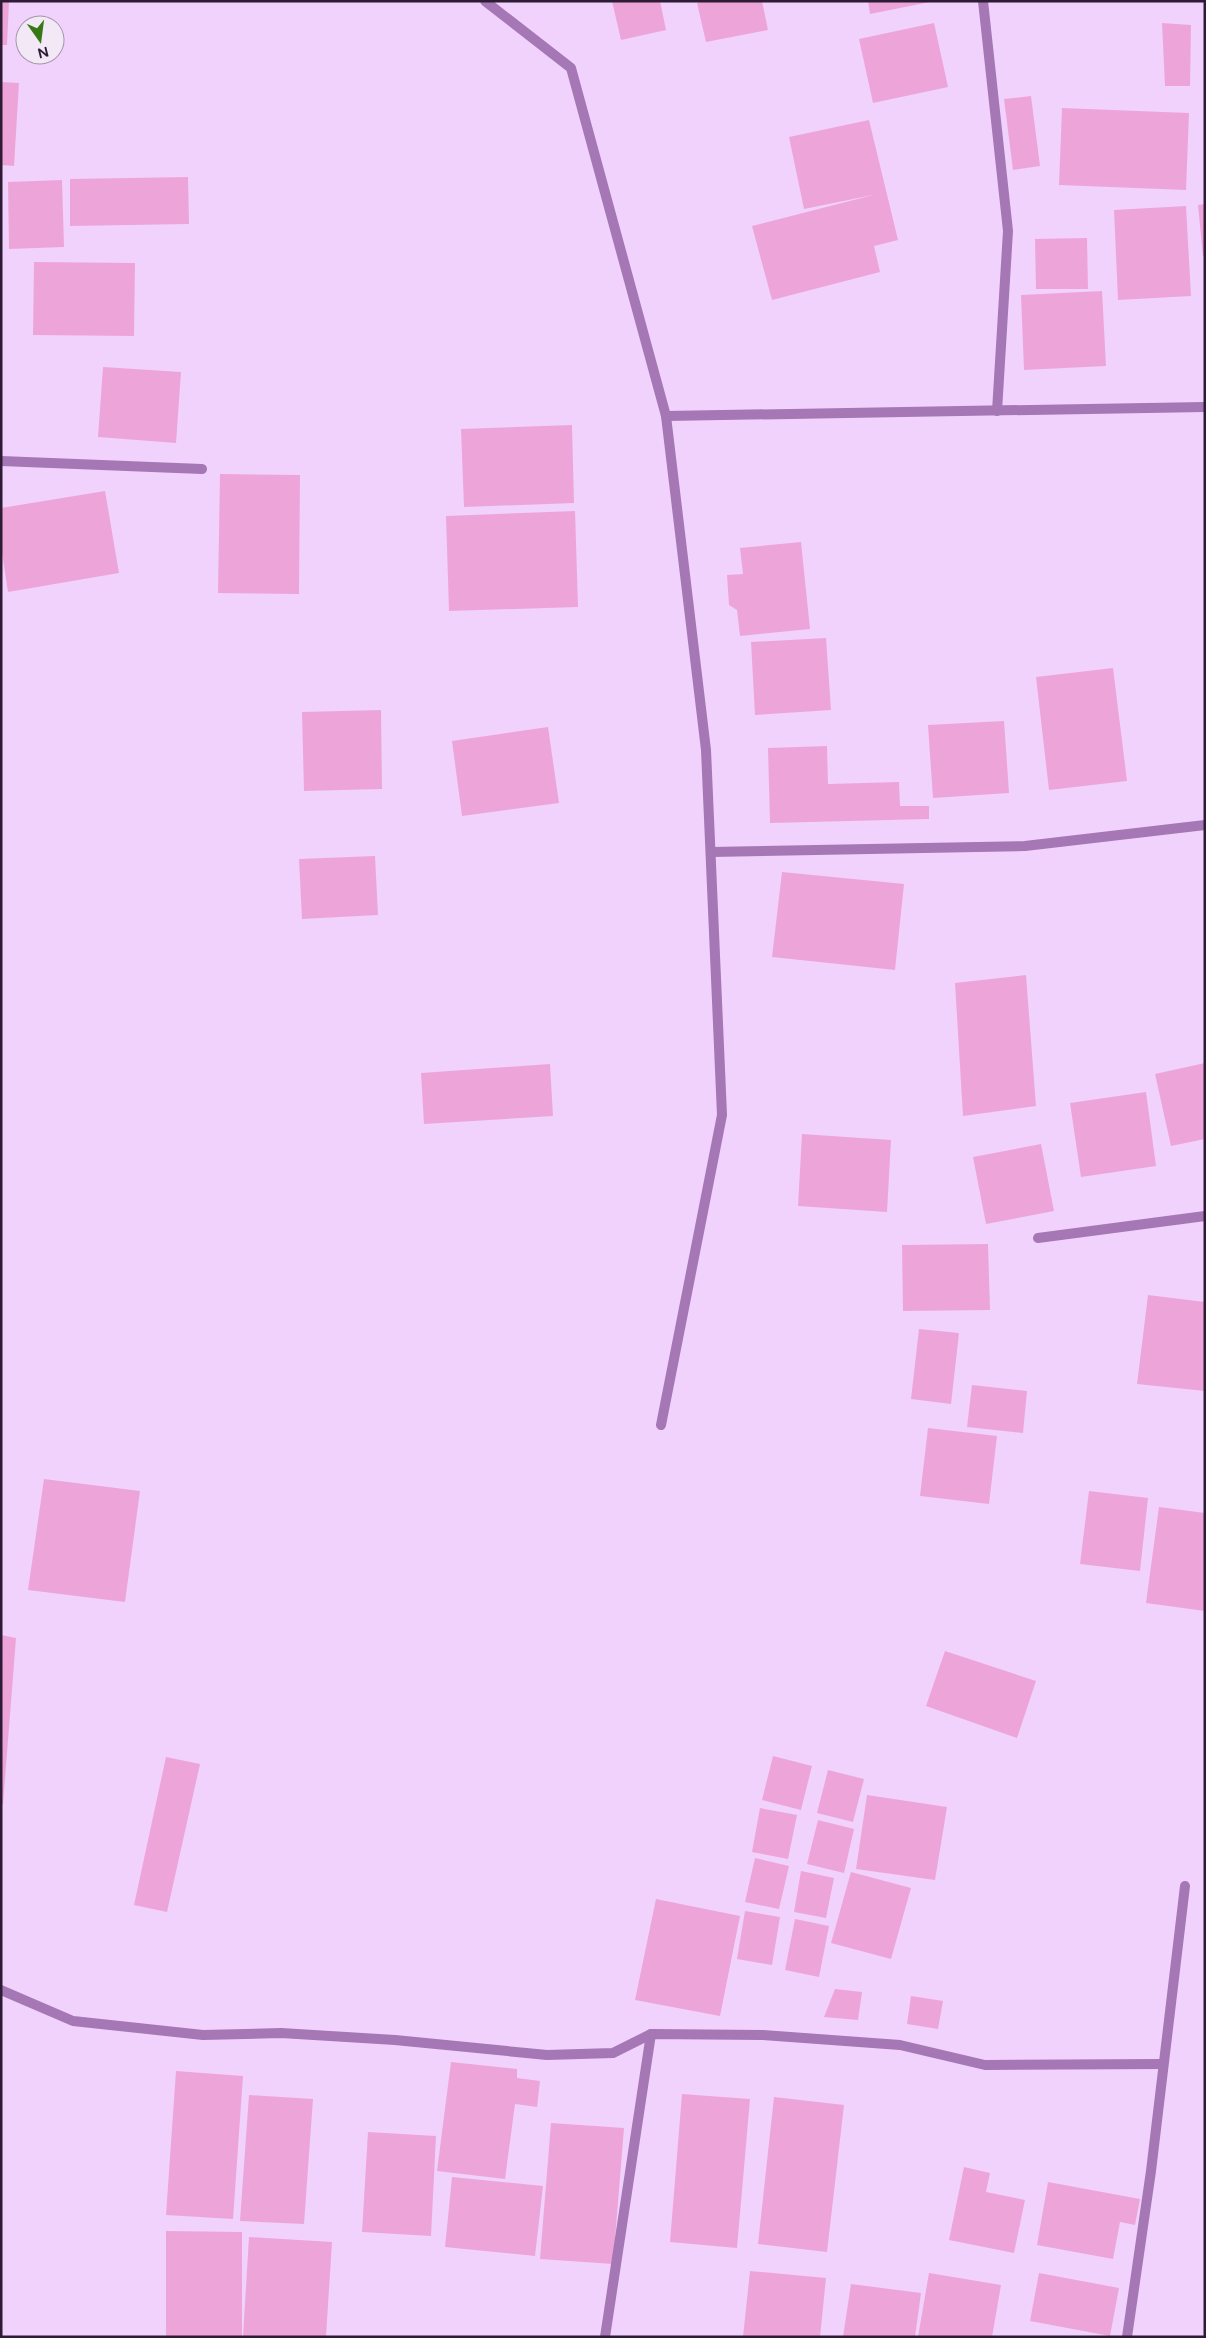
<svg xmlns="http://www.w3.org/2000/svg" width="1206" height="2338" font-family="Figtree,sans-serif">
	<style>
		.building { fill: #eda5d9 }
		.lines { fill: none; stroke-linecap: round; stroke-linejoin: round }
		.minor { stroke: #a577b4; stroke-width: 10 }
	</style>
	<rect width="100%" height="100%" fill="#f1d2fc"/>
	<g class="building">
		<path d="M1,1h8l-2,44h-6z"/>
		<path d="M612,1h48l6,29 -45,10z"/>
		<path d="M703,1h59l6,29 -62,12 -9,-39z"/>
		<path d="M868,1h61l1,1 -60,12z"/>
		<path d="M934,23l14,64 -75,16 -14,-64z"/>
		<path d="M1162,23l29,2 -1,61h-25z"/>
		<path d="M1,82l18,1 -5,83 -13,-1z"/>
		<path d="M1031,96l9,70 -27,4 -9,-71z"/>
		<path d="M1062,108l127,5 -3,77 -127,-5z"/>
		<path d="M869,120l29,120 -24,6 6,26 -108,28 -20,-74 121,-31 -69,14 -15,-72z"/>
		<path d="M188,177l1,47 -119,2v-47z"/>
		<path d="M62,180l2,67 -55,2 -1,-67z"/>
		<path d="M1205,204v52h-2l-5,-51z"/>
		<path d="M1186,206l5,90 -73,4 -4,-90z"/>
		<path d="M1087,238l1,51h-52l-1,-50z"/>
		<path d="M34,262l101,1 -1,73 -101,-1z"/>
		<path d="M1102,291l4,75 -82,4 -3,-75z"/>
		<path d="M103,367l78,5 -5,71 -78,-6z"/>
		<path d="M572,425l2,78 -110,4 -3,-78z"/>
		<path d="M220,474l80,1 -1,119 -81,-1z"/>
		<path d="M105,491l14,82 -111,19 -7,-46v-38z"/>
		<path d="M575,511l3,96 -129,4 -3,-95z"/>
		<path d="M801,542l9,87 -70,7 -3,-26 -8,-5 -2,-30 16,-1 -3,-26z"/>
		<path d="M826,638l5,72 -76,5 -4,-73z"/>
		<path d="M1113,668l14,113 -78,9 -13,-113z"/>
		<path d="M381,710l1,79 -78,2 -2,-79z"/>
		<path d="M1004,721l5,72 -76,5 -5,-73z"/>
		<path d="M548,727l11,76 -97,13 -10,-75z"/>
		<path d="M827,746l1,38 71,-2 1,24h29v13l-159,4 -2,-75z"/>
		<path d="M375,856l3,59 -76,4 -3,-60z"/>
		<path d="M782,872l122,12 -9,86 -123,-13z"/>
		<path d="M1026,975l10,131 -73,10 -8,-133z"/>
		<path d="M1205,1063v76l-34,7 -16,-72z"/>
		<path d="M550,1064l3,52 -129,8 -3,-51z"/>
		<path d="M1146,1092l10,74 -75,11 -11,-74z"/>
		<path d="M802,1134l89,6 -4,72 -89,-6z"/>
		<path d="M1041,1144l13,67 -68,13 -13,-67z"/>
		<path d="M988,1244l2,66 -87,1 -1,-66z"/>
		<path d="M1148,1295l57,7v89l-68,-7z"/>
		<path d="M919,1329l40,4 -8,71 -40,-5z"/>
		<path d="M972,1385l55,6 -4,42 -56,-6z"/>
		<path d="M928,1428l69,8 -8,68 -69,-8z"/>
		<path d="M44,1479l96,12 -15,111 -97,-12z"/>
		<path d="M1089,1491l59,7 -8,73 -60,-7z"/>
		<path d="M1159,1507l46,6v98l-59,-8z"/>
		<path d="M1,1635l15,3 -13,166h-2z"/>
		<path d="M945,1651l91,30 -19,57 -91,-32z"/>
		<path d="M773,1756l39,10 -11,44 -39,-10z"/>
		<path d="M166,1757l34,7 -33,148 -33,-7z"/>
		<path d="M828,1770l36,9 -11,43 -36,-9z"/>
		<path d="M867,1795l80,12 -12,73 -79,-11z"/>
		<path d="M760,1808l37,7 -9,44 -36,-7z"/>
		<path d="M818,1820l36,9 -10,44 -37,-9z"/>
		<path d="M755,1858l34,8 -10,43 -34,-7z"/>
		<path d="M801,1871l33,7 -8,40 -32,-6z"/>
		<path d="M851,1872l60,16 -20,71 -60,-16z"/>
		<path d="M656,1899l84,17 -20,100 -85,-16z"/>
		<path d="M745,1911l35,6 -8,48 -35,-6z"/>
		<path d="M795,1919l34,7 -10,51 -34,-7z"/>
		<path d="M835,1989l27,3 -4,28 -34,-3z"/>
		<path d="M911,1996l32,5 -5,28 -31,-5z"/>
		<path d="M451,2062l66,7v9l23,3 -3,26 -22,-3 -10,75 -68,-8z"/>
		<path d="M176,2071l67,5 -10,143 -67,-4z"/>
		<path d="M682,2094l68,5 -13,149 -67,-6z"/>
		<path d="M249,2095l64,4 -9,125 -64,-3z"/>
		<path d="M774,2097l70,8 -17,147 -69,-8z"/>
		<path d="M551,2123l73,5 -11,136 -73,-5z"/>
		<path d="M368,2132l68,4 -5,100 -69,-4z"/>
		<path d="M964,2167l26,6 -4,19 39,8 -11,53 -65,-13z"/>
		<path d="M452,2177l91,9 -8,70 -90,-9z"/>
		<path d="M1048,2182l92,17 -5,26 -15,-3 -7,37 -76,-14z"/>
		<path d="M166,2231l76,1v105h-76z"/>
		<path d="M249,2237l83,5 -6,95h-83z"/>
		<path d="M750,2271l76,7 -6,59h-77z"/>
		<path d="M929,2273l72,12 -9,52h-74z"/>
		<path d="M1039,2273l80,15 -9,48 -80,-15z"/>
		<path d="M851,2284l70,9 -6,44h-72z"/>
	</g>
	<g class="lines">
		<g class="minor">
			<path d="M485,1l86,67 95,348 40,334 16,365 -61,310"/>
			<path d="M983,1l25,230 -11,180"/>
			<path d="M666,416l539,-9"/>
			<path d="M1,461l201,8"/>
			<path d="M711,852l314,-6 180,-21"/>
			<path d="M1038,1238l167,-22"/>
			<path d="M1,1990l72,31 130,14 78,-2 114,7 152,15 66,-2 38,-19 112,1 137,10 85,20 178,-1"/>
			<path d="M605,2337l46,-303"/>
			<path d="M1127,2337l24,-166 34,-285"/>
		</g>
	</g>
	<rect width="1206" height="2338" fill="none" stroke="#2e1b35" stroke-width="5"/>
	<g transform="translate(40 40) rotate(166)"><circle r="24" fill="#f2e8f6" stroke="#a496a9"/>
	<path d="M0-4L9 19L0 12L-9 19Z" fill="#377714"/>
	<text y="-8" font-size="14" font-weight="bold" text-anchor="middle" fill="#2e1b35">N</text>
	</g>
</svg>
